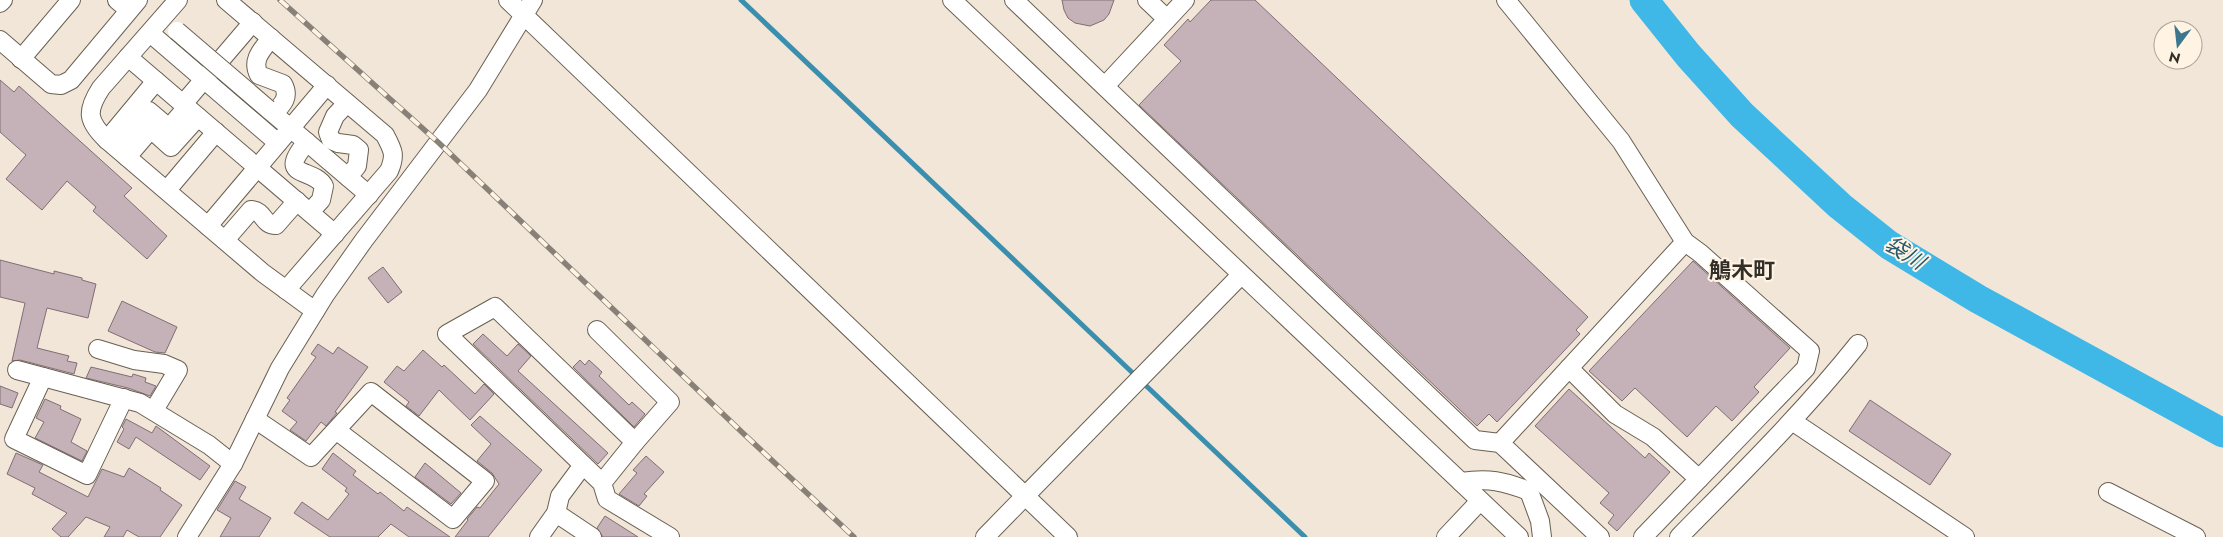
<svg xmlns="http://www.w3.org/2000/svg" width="2223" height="537" font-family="Jost,'Noto Sans JP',sans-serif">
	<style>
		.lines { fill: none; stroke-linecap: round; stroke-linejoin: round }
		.stream { stroke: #3b8fae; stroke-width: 5 }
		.river { stroke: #3fb8e7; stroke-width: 29 }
		.building { fill: #c5b2b8; stroke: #806e75 }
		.minor-casing { stroke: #696052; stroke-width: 20 }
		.minor { stroke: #fff; stroke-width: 18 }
		.rail-casing { stroke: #898177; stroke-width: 5.5 }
		.rail { stroke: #fff4e4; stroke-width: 4; stroke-dasharray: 11; stroke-linecap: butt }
		.minor-bridge-casing { stroke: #696052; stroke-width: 20; stroke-linecap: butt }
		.minor-bridge { stroke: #fff; stroke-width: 18 }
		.labels { text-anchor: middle; stroke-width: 4; stroke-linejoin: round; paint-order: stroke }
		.water-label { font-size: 21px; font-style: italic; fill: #26566b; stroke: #fff4e4 }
		.quarter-label { font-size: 22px; font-weight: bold; fill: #332e28; stroke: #fff4e4 }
	</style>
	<rect width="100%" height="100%" fill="#f1e6d7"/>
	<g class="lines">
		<path class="stream" d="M741,0l564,537"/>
		<path class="river" d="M1644,0l44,55 54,60 98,91 49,39 89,54 245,134"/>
	</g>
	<g class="building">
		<path d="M1062,0h52l-5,14 -5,6 -14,6 -15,-3 -7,-5 -4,-8z"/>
		<path d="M1211,0h44l333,317 -12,13 4,4 -83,88 -8,-8 -12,12 -338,-321 42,-44 -17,-16 24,-26 2,3z"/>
		<path d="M0,80l14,12 5,-6 113,102 -8,8 43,40 -20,23 -54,-48 3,-4 -29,-26 -25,29 -36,-31 20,-24 -26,-23z"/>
		<path d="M0,260l54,14v-3l28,7v2l14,4 -8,34 -41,-10 -10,40 32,8 -2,5 10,2 -3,11 -54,-14 -8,1 13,-58 -25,-6z"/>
		<path d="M1693,261l97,87 -36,39 5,5 -27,29 -16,-15 -29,31 -52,-49 -13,13 -33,-30z"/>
		<path d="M383,267l19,25 -14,11 -20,-25z"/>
		<path d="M122,301l55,26 -12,26 -10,-1 -47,-21z"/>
		<path d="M483,334l24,22 11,-12 13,12 -13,15 90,82 -10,11 -125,-120z"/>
		<path d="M318,344l15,10 5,-7 30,20 -33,45 2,1 -11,13 -5,-4 -15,19 -16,-11 7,-8 -15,-11 8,-11 -3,-2 29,-41 -5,-3z"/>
		<path d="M423,350l19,17 2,-2 31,29 9,-10 10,10 -24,26 -31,-30 -20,26 -13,-10 3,-4 -25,-20 13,-16 7,5z"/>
		<path d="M580,360l5,5 4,-5 13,12 -3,4 30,29 3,-3 13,12 -11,13 -61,-60z"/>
		<path d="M91,367l41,10 1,-3 13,4 -1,4 11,4 -6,10 -22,-8 -42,-10z"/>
		<path d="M0,386l18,7 -6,15 -12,-4z"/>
		<path d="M1569,389l76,69 4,-5 21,19 -53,59 -9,-8 6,-8 -14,-12 9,-10 -74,-67z"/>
		<path d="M45,399l16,7 -1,3 21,10 -10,23 16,9 -5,10 -47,-23 9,-16 -8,-4z"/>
		<path d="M1870,400l81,54 -21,31 -81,-54z"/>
		<path d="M480,416l62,54 -54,67h-33l13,-17 -1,-1 10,-12 3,1 19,-24 -7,-11 -15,-12 14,-17 -20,-19z"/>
		<path d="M126,419l26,14 4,-7 54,40 -10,14 -64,-43 -7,12 -12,-7 7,-13 -2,-2z"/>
		<path d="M16,453l27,12 -4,7 49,25 14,-28 22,8 5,-9 32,20 -1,2 22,15 -22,32h-21l-12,-7 -4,7h-19l6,-10 -24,-10 -18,20h-7l-9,-8 15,-16 -35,-19 3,-6 -28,-14z"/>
		<path d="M333,453l23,18 -3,4 25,19 2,-2 24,19 3,-4 43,30h-41l-18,-13 -13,13h-48l-36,-24 8,-11 26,18 21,-26 -4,-3 2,-3 -25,-19z"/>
		<path d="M646,456l18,16 -20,22 3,2 -8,10 -20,-12 18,-21 -4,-3z"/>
		<path d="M425,463l36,30 -10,11 -36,-27z"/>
		<path d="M235,481l11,6 -7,12 32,19 -12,19h-39l11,-19 -14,-8z"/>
		<path d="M605,516l33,21h-35l-6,-9z"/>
	</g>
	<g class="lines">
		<defs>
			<g id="minor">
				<path d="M117,0l12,10"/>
				<path d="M178,0l-77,88c-15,23 -14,33 6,52l156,133 52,38"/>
				<path d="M226,0l159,135c8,15 11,20 4,36l-103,119"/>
				<path d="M508,0l560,537"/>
				<path d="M952,0l567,537"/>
				<path d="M1014,0l461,440 25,3"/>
				<path d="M1147,0l20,19"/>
				<path d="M1506,0l115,141 64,101 15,11 110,98 -4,17 -163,169"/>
				<path d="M0,3l3,-3"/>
				<path d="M150,33l128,110"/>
				<path d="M271,38c-9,12 -20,22 -12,37l24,9c7,13 0,20 -9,29"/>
				<path d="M0,40l51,44 10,1 10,-5 67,-80"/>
				<path d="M128,57l207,177"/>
				<path d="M21,59l50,-59"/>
				<path d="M1105,86l80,-86"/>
				<path d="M347,103l-12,13 -7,16 3,8 7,3 15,2 6,5 -2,16 -9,11"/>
				<path d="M183,104l70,-82"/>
				<path d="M268,109l101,86"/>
				<path d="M107,140l49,-59"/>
				<path d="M307,142c-32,37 6,25 17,44l-3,14 -11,12"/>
				<path d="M117,148l32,-37 20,17 18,-21"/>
				<path d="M127,157l24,-28 20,18 27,-30"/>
				<path d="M167,190l49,-58"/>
				<path d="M208,226l119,-141"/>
				<path d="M225,240l26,-30c14,1 11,15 25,15l21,-24"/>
				<path d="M597,330l73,72 -35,40"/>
				<path d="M98,349l36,11 30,4 14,6 -24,40"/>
				<path d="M1569,368l46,46 38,23 46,42"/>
				<path d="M17,370l123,33 69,42 24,19"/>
				<path d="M43,377l-29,62 73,36 37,-77"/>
				<path d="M255,419l56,38 60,-65 114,89 -32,38 -117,-89"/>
				<path d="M1792,421l173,116"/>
				<path d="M1461,482c28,-4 42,-1 68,9"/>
				<path d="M602,483l33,-41 -140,-135 -48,27 155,149 5,16 63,38"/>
				<path d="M1529,491l11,30 2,16"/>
				<path d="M2108,492l88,45"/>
				<path d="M556,513l36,24"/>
				<path d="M187,537l46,-73 47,-96 45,-73 39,-55 114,-150 55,-90"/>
				<path d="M539,537l17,-24 4,-17 23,-31"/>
				<path d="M985,537l256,-262"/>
				<path d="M1446,537l34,-36"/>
				<path d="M1600,537l-100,-94 185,-201"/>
				<path d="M1679,537c62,-63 124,-124 179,-193"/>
			</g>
		</defs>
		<use href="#minor" class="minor-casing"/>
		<use href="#minor" class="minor"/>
		<defs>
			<path id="rail" d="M280,0l159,143 307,293 108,101"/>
		</defs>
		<use href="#rail" class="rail-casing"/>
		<use href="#rail" class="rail"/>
		<defs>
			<path id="minor-bridge" d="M177,31l91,78"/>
		</defs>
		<use href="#minor-bridge" class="minor-bridge-casing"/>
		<use href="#minor-bridge" class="minor-bridge"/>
	</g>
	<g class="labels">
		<g class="water-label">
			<text transform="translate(1905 253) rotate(33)" y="7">袋川</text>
		</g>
		<g class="quarter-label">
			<text x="1742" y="278">鵤木町</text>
		</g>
	</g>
	<g transform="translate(2178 45) rotate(195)"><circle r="24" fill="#fff4e4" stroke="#ada599"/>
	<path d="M0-4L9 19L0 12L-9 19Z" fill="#3c778f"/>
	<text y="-8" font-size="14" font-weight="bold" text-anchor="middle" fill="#332e28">N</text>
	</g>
</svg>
